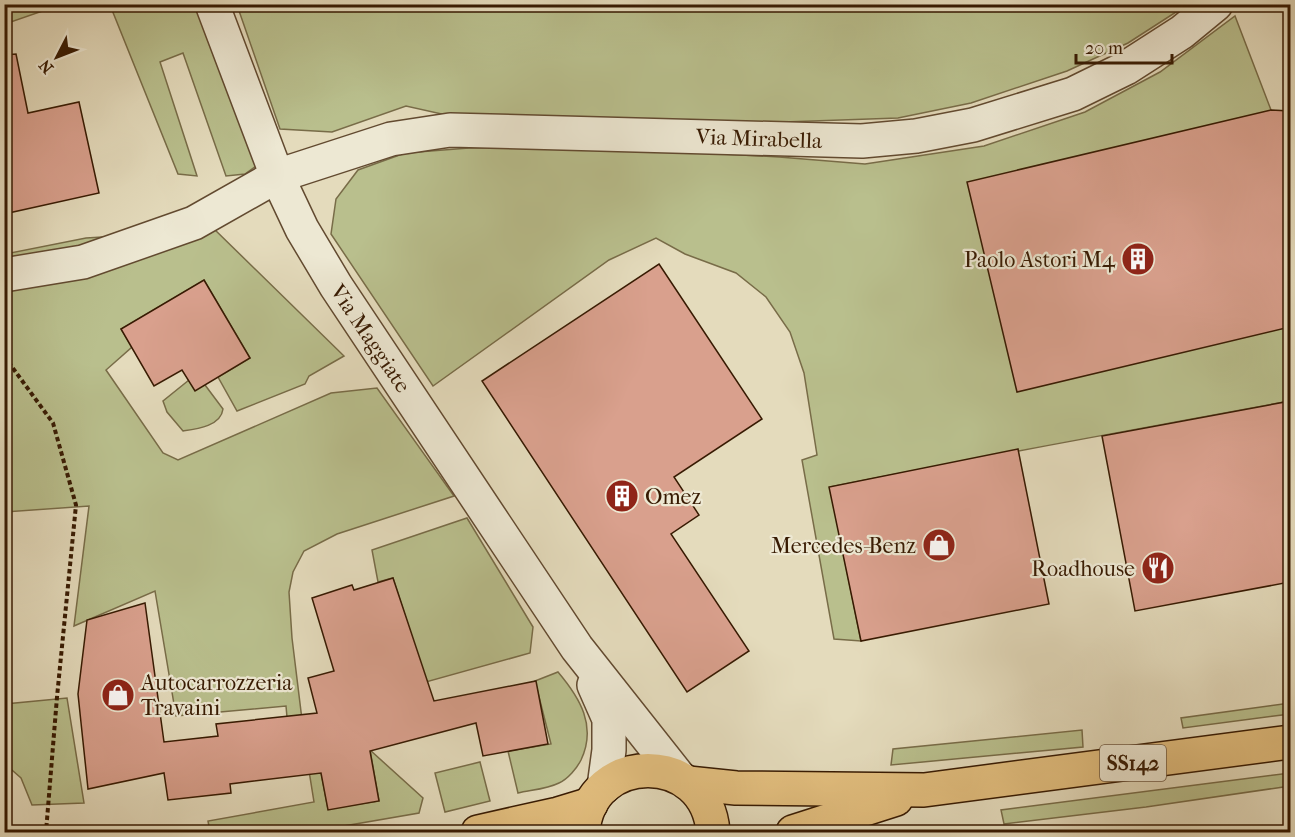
<svg xmlns="http://www.w3.org/2000/svg" width="1295" height="837" font-family="'IM FELL French Canon',serif">
	<style>
		.green { fill: #b9bf8d; stroke: #786c48; stroke-width: 1.5 }
		.building { fill: #d9a08d; stroke: #371a02; stroke-width: 1.5 }
		.lines { fill: none; stroke-linecap: round; stroke-linejoin: round }
		.minor-casing { stroke: #624a30; stroke-width: 36 }
		.tertiary-casing { stroke: #624a30; stroke-width: 36 }
		.primary-casing { stroke: #371a02; stroke-width: 36 }
		.path { stroke: #371a02; stroke-width: 4; stroke-dasharray: 4.5 3; stroke-linecap: butt }
		.minor { stroke: #ede8d3; stroke-width: 33 }
		.tertiary { stroke: #ede8d3; stroke-width: 33 }
		.primary { stroke: #e2be7e; stroke-width: 33 }
		.labels { text-anchor: middle; stroke-width: 4.5; stroke-linejoin: round; paint-order: stroke }
		.shield { fill: #ede8d3; stroke: #6e5841; stroke-width: 1.5 }
		.shield-label { font-size: 21px; font-weight: bold; fill: #371a02 }
		.street-label { font-size: 22px; fill: #371a02; stroke: #ede8d3 }
		.poi-label { font-size: 22px; fill: #371a02; stroke: #ede8d3; text-anchor: end }
	</style>
	<rect width="100%" height="100%" fill="#e4dbbc"/>
	<filter id="stains"><feTurbulence type="fractalNoise" baseFrequency=".00333" numOctaves="4"/><feColorMatrix values="0 0 0 0 .2 0 0 0 0 .09 0 0 0 0 .02 0 0 0 .5 -.17"/></filter>
	<radialGradient id="worn" r=".72"><stop offset=".6" stop-color="#630" stop-opacity="0"/><stop offset="1" stop-color="#630" stop-opacity=".3"/></radialGradient>
	<g class="green">
		<path d="M5,4h55v1l-55,19z"/>
		<path d="M110,5h85l61,161 -11,8 -19,2 -43,-123 -23,9 37,114 -19,-2z"/>
		<path d="M237,5h950l-59,38 -61,28 -96,32 -73,15 -380,13 -112,-25 -74,26 -52,-3z"/>
		<path d="M1235,16l36,94 19,38v283l-6,-29c-151,28 -303,55 -454,85l31,154 -27,-2 -32,-179 15,-5 -13,-82 -14,-41 -24,-35 -30,-24 -51,-19 -29,-16 -47,22 -176,126 -102,-152 5,-35 22,-29 47,-17 64,-5 77,-1 139,5 94,5 86,7 119,-18 101,-34 75,-40z"/>
		<path d="M211,226l133,130 -35,20 -4,8 -68,27 -19,-34 32,-19 -46,-78 -83,49 11,18 -26,23 57,83 15,7 153,-67 46,-5 77,108 -117,38 -33,17 -11,21 -4,20 3,46 13,106 11,2 12,63 51,-8 -9,-51 53,48 -4,15 -110,19h-99l-2,-11 106,-19 -9,-56 -14,16 -5,-56 -110,10 -21,-125 -81,35 15,-120 -84,6v-222z"/>
		<path d="M119,236l-114,31v-13l81,-16z"/>
		<path d="M189,380l16,5 18,24c-2,17 -26,20 -40,22l-16,-19 -4,-11z"/>
		<path d="M467,518l66,109 -3,26 -165,46 48,-59 -20,-62 -15,4 -6,-32z"/>
		<path d="M558,672c22,26 39,54 23,88 -4,8 -13,19 -22,23 -12,6 -28,7 -41,10l-10,-42 43,-7 -16,-63z"/>
		<path d="M67,698l17,105 -52,2 -11,-27 -16,-14v-60z"/>
		<path d="M1290,703v11l-107,14 -2,-10z"/>
		<path d="M1082,730l1,17 -192,18 2,-16z"/>
		<path d="M480,762l10,39 -45,11 -10,-39z"/>
		<path d="M1290,773v13l-144,21 -142,17 -3,-14z"/>
	</g>
	<g class="building">
		<path d="M16,54l12,59 51,-11 20,91 -95,21v-159z"/>
		<path d="M1271,110l19,1v216l-273,65 -50,-210z"/>
		<path d="M659,264l103,155 -88,58 25,38 -28,19 78,117 -62,41 -205,-311z"/>
		<path d="M204,280l46,78 -55,33 -13,-21 -28,16 -33,-57z"/>
		<path d="M1285,402l5,29v151l-155,29 -33,-175z"/>
		<path d="M1018,449l31,155 -188,37 -32,-154z"/>
		<path d="M393,578l41,123 102,-20 12,63 -65,12 -7,-33 -106,28 9,50 -51,9 -7,-37 -91,11 1,9 -63,7 -4,-27 -76,16 -10,-95 9,-74 58,-17 19,139 54,-6 -2,-12 101,-11 -9,-35 26,-7 -22,-73 40,-13 2,5z"/>
	</g>
	<g class="lines">
		<defs>
			<path id="minor" d="M4,275l79,-13 111,-39 83,-47 114,-37 59,-9 412,11 54,-5 57,-11 100,-31 53,-26 56,-36 34,-28"/>
			<g id="tertiary">
				<path d="M212,4l65,172 25,53 34,57 241,362 102,129"/>
				<path d="M594,685l15,34v31l-5,37"/>
			</g>
			<g id="primary">
				<path d="M688,783l48,5 188,2 366,-48"/>
				<path d="M478,832l80,-18 33,-10"/>
				<path d="M583,832c6,-82 124,-82 130,0"/>
				<path d="M793,832l103,-33"/>
			</g>
		</defs>
		<use href="#minor" class="minor-casing"/>
		<use href="#tertiary" class="tertiary-casing"/>
		<use href="#primary" class="primary-casing"/>
		<path class="path" d="M4,356l49,67 23,82 -19,192 -11,135"/>
		<use href="#minor" class="minor"/>
		<use href="#tertiary" class="tertiary"/>
		<use href="#primary" class="primary"/>
	</g>
	<defs>
		<symbol id="building-disc" viewBox="-11 -11 22 22"><circle r="9.5" fill="#8f2418" stroke="#ede8d3"/><path d="M-4-6H4V6H1V3H-1V6H-4ZM-2.5-4.3h1.7v1.8h-1.7ZM.8-4.3h1.7v1.8H.8ZM-2.5-1h1.7V.8h-1.7ZM.8-1h1.7V.8H.8Z" fill="#fff"/></symbol>
		<symbol id="shop-disc" viewBox="-11 -11 22 22"><circle r="9.5" fill="#8f2418" stroke="#ede8d3"/><path d="M-5-2.5h2.3a2.7 3.5 0 0 1 5.4 0H5L5.5 6h-11ZM-1.5-2.5h3a1.5 2.3 0 0 0-3 0Z" fill="#fff"/></symbol>
		<symbol id="restaurant-disc" viewBox="-11 -11 22 22"><circle r="9.5" fill="#8f2418" stroke="#ede8d3"/><path d="M-5-6h1v4h1v-4h1v4h1v-4h1v5L-1.5 .5V6h-2V.5L-5-1ZM5-6V6H3V1.5H1.5Q1.5-4 5-6Z" fill="#fff"/></symbol>
	</defs>
	<g fill-rule="evenodd">
		<use href="#building-disc" x="1119" y="240" width="38" height="38"/>
		<use href="#building-disc" x="603" y="477" width="38" height="38"/>
		<use href="#shop-disc" x="920" y="526" width="38" height="38"/>
		<use href="#restaurant-disc" x="1139" y="549" width="38" height="38"/>
		<use href="#shop-disc" x="99" y="676" width="38" height="38"/>
	</g>
	<g class="labels">
		<rect class="shield" x="1100" y="745" width="66" height="36" rx="4.5"/>
		<g class="shield-label">
			<text x="1133" y="770">SS142</text>
		</g>
		<g class="street-label">
			<text transform="translate(759 138) rotate(2)" y="8">Via Mirabella</text>
			<text transform="translate(371 338) rotate(56)" y="8">Via Maggiate</text>
		</g>
		<g class="poi-label">
			<text x="1115" y="267">Paolo Astori M4</text>
			<text x="645" y="504" text-anchor="start">Omez</text>
			<text x="916" y="553">Mercedes-Benz</text>
			<text x="1135" y="576">Roadhouse</text>
			<text x="141" y="690" text-anchor="start">Autocarrozzeria<tspan x="141" dy="25">Travaini</tspan></text>
		</g>
	</g>
	<rect width="1295" height="837" fill="none" stroke="#e4dbbc" stroke-width="24"/>
	<rect x="6" y="6" width="1283" height="825" fill="none" stroke="#371a02" stroke-width="3"/>
	<rect x="12" y="12" width="1271" height="813" fill="none" stroke="#371a02" stroke-width="1.5"/>
	<g transform="translate(57 57) rotate(228)" stroke="#ede8d3" stroke-width="4.5" paint-order="stroke">
	<path d="M0-4.5L10 22L0 15L-10 22Z" fill="#371a02"/>
	<text y="-9" font-size="16" font-weight="bold" text-anchor="middle" fill="#371a02">N</text>
	</g>
	<path d="M1076 54v9h96v-9" fill="none" stroke="#371a02" stroke-width="3"/>
	<text x="1085" y="54" font-size="18" fill="#371a02" stroke="#ede8d3" stroke-width="4.5" paint-order="stroke">20 m</text>
	<rect width="100%" height="100%" filter="url(#stains)"/>
	<rect width="100%" height="100%" fill="url(#worn)"/>
</svg>
